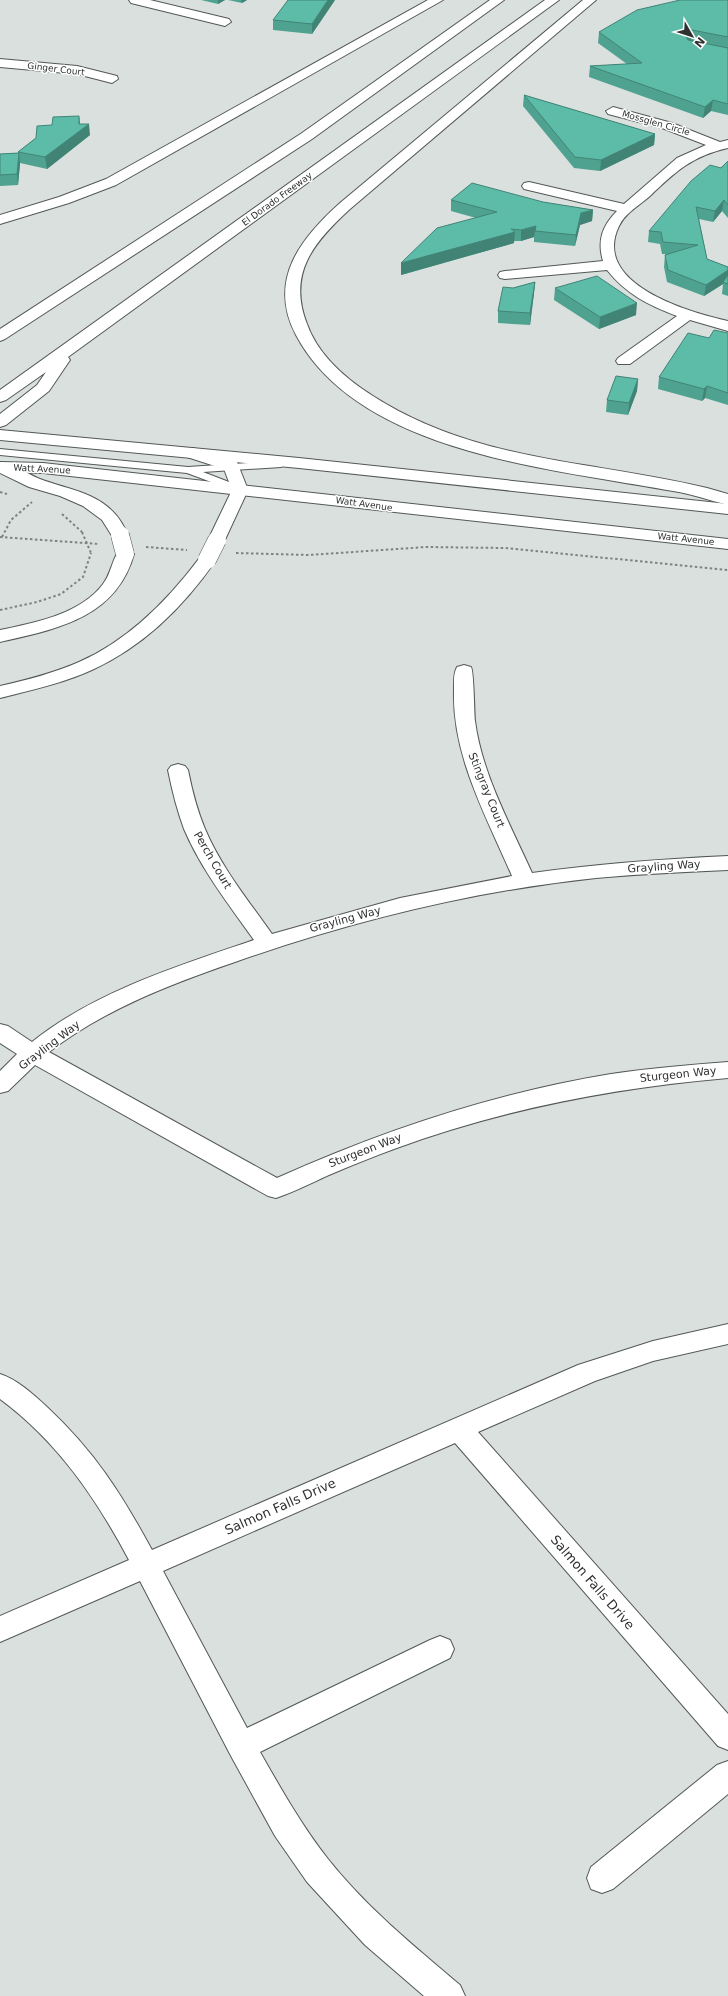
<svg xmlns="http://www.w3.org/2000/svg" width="728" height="1996" font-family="'DejaVu Sans',sans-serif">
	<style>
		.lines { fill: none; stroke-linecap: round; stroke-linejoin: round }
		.service-casing { stroke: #535857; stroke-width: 2 }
		.minor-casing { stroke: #535857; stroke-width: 2 }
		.primary-casing { stroke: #535857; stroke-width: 2 }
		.motorway-casing { stroke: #535857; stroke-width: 2 }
		.path { stroke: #7e8281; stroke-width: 2; stroke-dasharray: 2.5 2.5; stroke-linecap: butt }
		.service { fill: #fff; fill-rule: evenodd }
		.minor { fill: #fff; fill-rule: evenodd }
		.primary { fill: #fff; fill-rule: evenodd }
		.motorway { fill: #fff; fill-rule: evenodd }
		.motorway-bridge-casing { stroke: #535857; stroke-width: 19; stroke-linecap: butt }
		.path-bridge { stroke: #7e8281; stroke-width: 2; stroke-dasharray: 2.5 2.5; stroke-linecap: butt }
		.motorway-bridge { stroke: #fff; stroke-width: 18 }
		.wall { fill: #50a290 }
		.shaded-wall { fill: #418476 }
		.building { fill: #5dbca8; stroke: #418476 }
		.labels { text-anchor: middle; stroke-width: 3; stroke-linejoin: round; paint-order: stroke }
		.far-street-label { font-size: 9px; fill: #2f3131; stroke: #fff }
		.street-label { font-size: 11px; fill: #2f3131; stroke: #fff }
		.near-street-label { font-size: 13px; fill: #2f3131; stroke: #fff }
	</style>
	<rect width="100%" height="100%" fill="#d9e0de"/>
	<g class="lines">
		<defs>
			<path id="service" d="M0,449l188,18 93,-6 5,3 -5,3 -78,5 39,15 1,2 -5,3 -51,-19 -187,-18z"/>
			<g id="minor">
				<path d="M129,0h21l79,19 2,3 -6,4 -94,-23z"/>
				<path d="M0,59l77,7 40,10 1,3 -6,4 -35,-9 -77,-7z"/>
				<path d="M613,107l59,16 48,19 8,-2v8c-36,8 -53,24 -78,48 -10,9 -25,17 -31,30 -28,58 69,86 109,95v10l-38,-11 -60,44h-12l-2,-3 2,-3 59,-42c-29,-11 -51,-22 -70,-46l-102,9 -5,-1 -2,-3 2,-3 5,-1 98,-10c-6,-20 -1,-35 14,-50l-93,-22 -2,-3 2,-3 5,-1 95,22 53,-46 29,-13 -44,-17 -54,-14 -2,-3z"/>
				<path d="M464,665l7,2c3,5 3,44 4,54 7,53 35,103 57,152 65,-9 130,-14 196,-17v14c-44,2 -88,4 -132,8 -123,13 -244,43 -361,84 -64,22 -132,48 -186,90l228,126c107,-48 218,-85 334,-104 39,-6 78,-9 117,-12v16c-116,10 -225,31 -334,71 -22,8 -44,17 -65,26 -18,8 -35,17 -53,23l-8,-2 -233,-131 -27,26 -8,2v-22l17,-17 -17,-11v-19l8,2 24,16c62,-50 148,-77 222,-102 -25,-35 -53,-71 -70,-111 -7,-19 -12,-39 -16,-59l3,-4 7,-2 7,2 3,4c4,20 9,40 17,59 16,38 43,71 67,105l128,-36 112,-22c-25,-58 -60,-120 -58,-185 0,-8 -1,-17 3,-24z"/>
				<path d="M728,1324v20l-75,17 -58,20 -117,51 250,282v36l-10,-4 -263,-303 -292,128 84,157 183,-88 10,-4 10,4 4,9 -4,9 -190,94c21,37 42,74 68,107 38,48 86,87 132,126l5,11h-41l-59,-51 -58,-63 -32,-46 -44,-80 -91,-175 -140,61v-26l129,-56c-33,-62 -72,-119 -129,-161v-25c18,6 33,20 47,33 48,45 74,86 105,143l426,-185 75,-24z"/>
				<path d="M728,1761v33l-115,95 -11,4 -11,-4 -4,-11 4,-11 126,-102z"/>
			</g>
			<g id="primary">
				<path d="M0,430l299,28 429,46v10l-429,-46 -299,-28z"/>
				<path d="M0,462l43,1 685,76v10l-685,-76 -43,-1z"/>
			</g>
			<g id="motorway">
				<path d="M428,0h15l-327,185 -47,18 -69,21v-9l59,-18 47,-18z"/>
				<path d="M490,0h14l-192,139 -307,200 -5,2v-12l302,-196z"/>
				<path d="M545,0h14l-491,357 2,3 -21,31 -43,34 -6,2v-13l37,-29 9,-13 -40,28 -6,2v-12z"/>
				<path d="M583,0h13l-246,209c-36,33 -63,64 -43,115 11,31 39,55 66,72 105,67 219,64 334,92l21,6v11c-19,-5 -36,-11 -55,-14 -118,-22 -314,-37 -377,-156 -29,-55 5,-97 44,-132z"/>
				<path d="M193,448l44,14 11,28 -25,54 -6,1 -6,-1 -3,-4 24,-50 -8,-21 -37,-12 -2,-4 2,-4z"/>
				<path d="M0,462c14,1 27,12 40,17 26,10 56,13 75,35 6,6 9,14 14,21l-3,4 -6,1 -6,-1 -12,-19 -19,-14 -23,-10 -31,-9 -29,-14z"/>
				<path d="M125,549l6,1 3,4c-18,64 -77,75 -134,88v-12c34,-7 81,-16 103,-46 8,-10 9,-24 16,-34z"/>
				<path d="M207,555l6,1 3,4c-31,45 -72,86 -122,109 -30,14 -62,21 -94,29v-12c27,-6 54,-13 79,-24 50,-22 90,-63 122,-106z"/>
			</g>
		</defs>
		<use href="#service" class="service-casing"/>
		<use href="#minor" class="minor-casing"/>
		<use href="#primary" class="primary-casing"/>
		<use href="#motorway" class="motorway-casing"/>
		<g class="path">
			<path d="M0,492l7,2"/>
			<path d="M62,514l20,18"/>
			<path d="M0,537l99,7"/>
			<path d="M2,537l9,-17 21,-18"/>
			<path d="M146,547l41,3"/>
			<path d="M236,553l73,2 117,-8 79,1 223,22"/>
			<path d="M0,610l37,-8 24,-8 22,-17 8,-24"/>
		</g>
		<use href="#service" class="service"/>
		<use href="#minor" class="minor"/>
		<use href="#primary" class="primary"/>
		<use href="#motorway" class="motorway"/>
		<defs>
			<g id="motorway-bridge">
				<path d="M120,535l5,19"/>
				<path d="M207,560l10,-20"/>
			</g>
		</defs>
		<use href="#motorway-bridge" class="motorway-bridge-casing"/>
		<path class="path-bridge" d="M82,532l9,21"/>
		<use href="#motorway-bridge" class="motorway-bridge"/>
	</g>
	<g class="wall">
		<path d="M201,0h24l-7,4z"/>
		<path d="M228,0h19l-5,3z"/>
		<path d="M335,0l-23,34 -39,-4v-10z"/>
		<path d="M679,0h49v115l-17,-4 -8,7 -114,-41 1,-11 37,-2 -29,-21 1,-11z"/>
		<path d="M524,95l131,39 -1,11 -54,26 -26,-3 -51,-62z"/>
		<path d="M79,116l1,8 10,11 -43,34 -27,-6 -2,22 -18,1v-32l18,-1v-1l34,-27z"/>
		<path d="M728,161v57l-6,-7 -9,11 -14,-3 8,40 21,8v29l-6,-2 1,-10 -19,12 -37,-14 -3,-15 1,-12 3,-1h-6l-2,-10 -12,-2 1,-11z"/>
		<path d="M451,200l92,2 50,8 -1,11 -12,4 -5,21 -41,-4v-5l-13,4h-7v2l-113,32 75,-57 -25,-7z"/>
		<path d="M535,282l-1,11 -4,32 -32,-2v-12l15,-23z"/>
		<path d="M555,288l81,27 -37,14 -45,-29z"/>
		<path d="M728,333v72l-23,-7 -3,3 -44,-12 1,-12 50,-39z"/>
		<path d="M638,379l-1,12 -9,24 -22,-3 1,-12z"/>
	</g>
	<g class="shaded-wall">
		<path d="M218,0h7l-7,4z"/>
		<path d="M241,0h6l-5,3z"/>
		<path d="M328,0h7l-23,34v-10z"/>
		<path d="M692,30l-1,11 -7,5 1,-11z"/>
		<path d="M713,100l-2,11 -8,7 2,-11z"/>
		<path d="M79,116l1,11 9,-3 1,11 -43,34 -2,-12 34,-33z"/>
		<path d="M655,134l-1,11 -54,26 1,-11z"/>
		<path d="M19,153l1,11 -2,21 -1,-11z"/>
		<path d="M724,200l-2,11 -9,11 2,-11z"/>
		<path d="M593,210l-1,11 -12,4 -5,21 1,-11 5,-22z"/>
		<path d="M536,226l-1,5 -1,6 -13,4v-11z"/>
		<path d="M515,232l-1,11 -113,32v-12z"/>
		<path d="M728,270v11l-5,1v2l-19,12 2,-11z"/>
		<path d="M535,282l-1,11 -4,32v-12z"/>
		<path d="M637,303l-1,12 -37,14 1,-12z"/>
		<path d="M638,379l-1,12 -9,24 1,-12z"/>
		<path d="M707,386l-2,12 -3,3 2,-12z"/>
	</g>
	<g class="building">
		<path d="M288,0h40l-16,24 -39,-4z"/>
		<path d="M680,0h48v37l-36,-7 -7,5 3,5 40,8v56l-15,-4 -8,7 -115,-41 52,-3 -43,-31 38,-22z"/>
		<path d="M524,95l131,39 -54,26 -26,-3z"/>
		<path d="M79,116v8h10l-44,33 -27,-5 18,-14 1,-12 15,-1 1,-8z"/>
		<path d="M19,153l-2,21 -17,1v-21z"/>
		<path d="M728,161v44l-4,-5 -9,11 -19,-4 11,52 21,8v3l-22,15 -38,-15 -3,-15 33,-10 -35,-3 -2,-10 -12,-1 42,-50 19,-16 11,3z"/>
		<path d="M472,183l71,19 50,8 -12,3 -5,22 -41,-4 1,-5 -15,4 -10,-1 4,3 -114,31 36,-35 60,-16 -46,-12z"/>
		<path d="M728,275v9l-5,-2z"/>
		<path d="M597,276l40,27 -37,14 -45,-29z"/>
		<path d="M535,282l-5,31 -32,-2 5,-24 10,1z"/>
		<path d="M714,330l14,3v60l-21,-7 -3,3 -45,-12 29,-44 21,5z"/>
		<path d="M616,376l22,3 -9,24 -22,-3z"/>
	</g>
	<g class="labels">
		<g class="far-street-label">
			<text transform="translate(56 69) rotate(7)" y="3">Ginger Court</text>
			<text transform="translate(656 123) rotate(16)" y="3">Mossglen Circle</text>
			<text transform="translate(277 199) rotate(-36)" y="3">El Dorado Freeway</text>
			<text transform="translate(42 469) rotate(3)" y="3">Watt Avenue</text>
			<text transform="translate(364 504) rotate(8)" y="3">Watt Avenue</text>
			<text transform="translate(686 539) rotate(6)" y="3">Watt Avenue</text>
		</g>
		<g class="street-label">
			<text transform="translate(487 790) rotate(68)" y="4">Stingray Court</text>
			<text transform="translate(213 860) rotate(60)" y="4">Perch Court</text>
			<text transform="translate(664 866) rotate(-4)" y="4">Grayling Way</text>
			<text transform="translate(345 919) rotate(-15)" y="4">Grayling Way</text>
			<text transform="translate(49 1045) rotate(-37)" y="4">Grayling Way</text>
			<text transform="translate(678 1074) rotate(-6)" y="4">Sturgeon Way</text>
			<text transform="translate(365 1150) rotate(-21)" y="4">Sturgeon Way</text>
		</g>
		<g class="near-street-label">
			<text transform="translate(280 1506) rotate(-24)" y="5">Salmon Falls Drive</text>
			<text transform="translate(593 1582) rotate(49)" y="5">Salmon Falls Drive</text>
		</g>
	</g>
	<g transform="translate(692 36) rotate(129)" stroke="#ffffff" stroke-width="3" paint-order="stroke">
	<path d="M0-3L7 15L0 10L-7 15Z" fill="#2f3131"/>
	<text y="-6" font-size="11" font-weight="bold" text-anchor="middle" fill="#2f3131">N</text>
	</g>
</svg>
